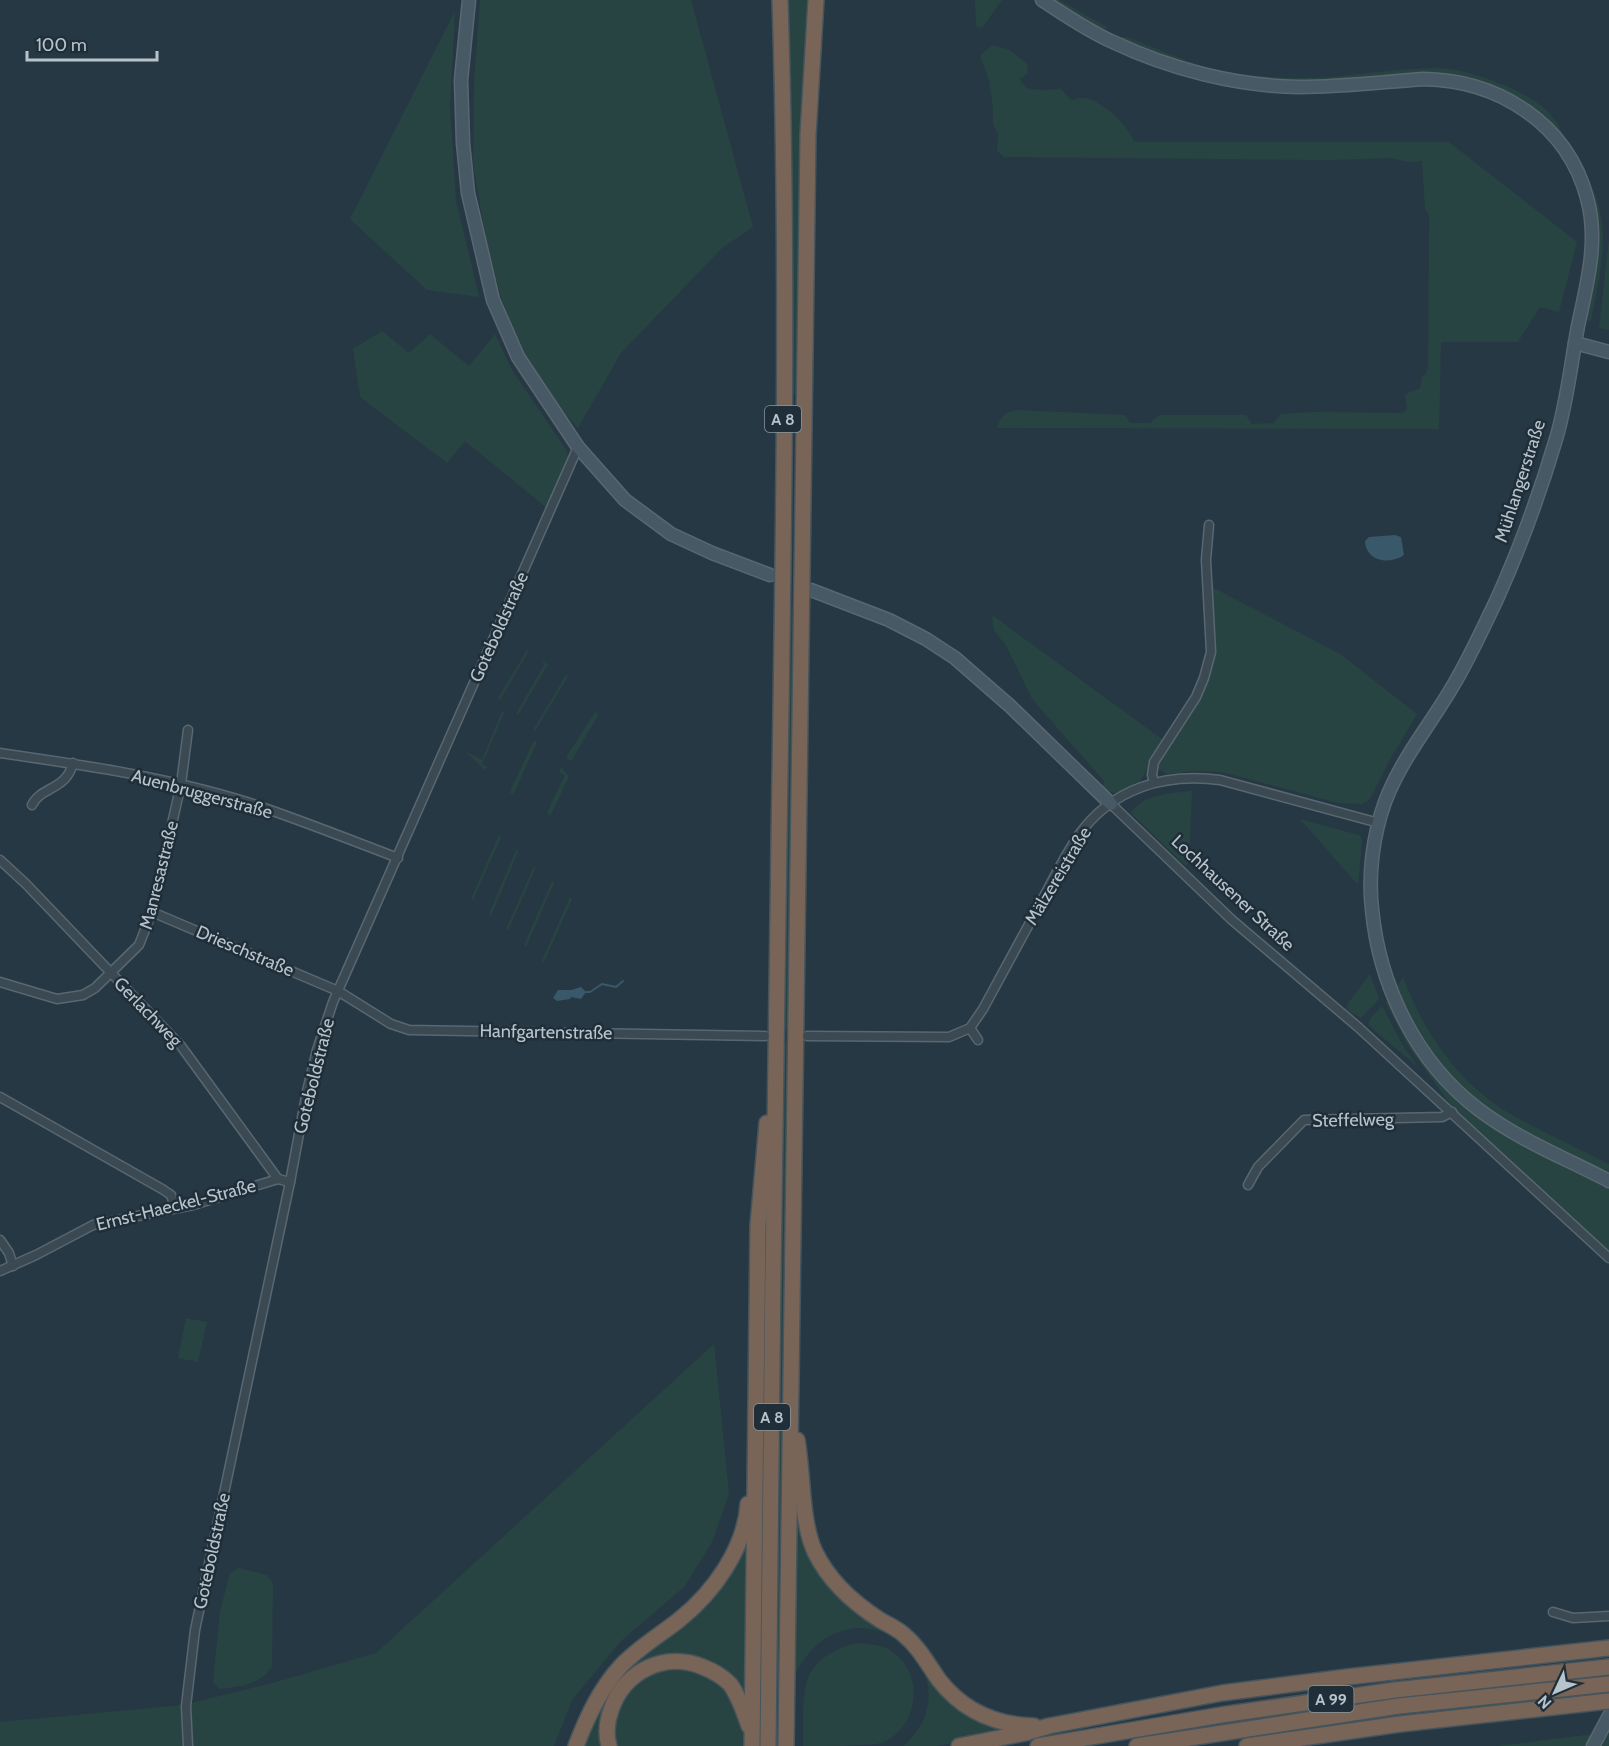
<svg xmlns="http://www.w3.org/2000/svg" width="1609" height="1746" font-family="Cabin,sans-serif">
	<style>
		.green { fill: #284442 }
		.water { fill: #39586a }
		.lines { fill: none; stroke-linecap: round; stroke-linejoin: round }
		.stream { stroke: #39586a; stroke-width: 2 }
		.street-casing { stroke: #596770; stroke-width: 11 }
		.secondary-casing { stroke: #596770; stroke-width: 15 }
		.highway-casing { stroke: #45545d; stroke-width: 18 }
		.street { stroke: #3b4953; stroke-width: 8 }
		.secondary { stroke: #485966; stroke-width: 12 }
		.highway { stroke: #796557; stroke-width: 15 }
		.labels { text-anchor: middle; stroke-width: 5; stroke-linejoin: round; paint-order: stroke }
		.shield { fill: #1f2e38; stroke: #8a97a0; stroke-width: 1.5 }
		.shield-label { font-size: 16px; font-weight: bold; fill: #b8c4cc }
		.street-label { font-size: 18px; fill: #b8c4cc; stroke: #1f2e38 }
	</style>
	<rect width="100%" height="100%" fill="#263843"/>
	<g class="green">
		<path d="M480,0h211l62,227 -31,21 -101,105 -43,75 -27,-30 -27,-43 -23,-58 -16,-63 -12,-71 1,-80z"/>
		<path d="M787,0h23l-12,394h-11z"/>
		<path d="M975,0h27l-20,28 -6,-2z"/>
		<path d="M1051,0h8l48,27 -1,2h-7z"/>
		<path d="M455,11l-5,95 6,94 23,97 -52,-7 -77,-71z"/>
		<path d="M1121,37h6c21,8 42,17 63,25 28,11 69,15 98,16 50,2 100,-10 150,-10 31,1 90,22 111,45 9,9 13,20 19,31 15,26 28,42 33,73 6,31 -4,73 -10,104l-6,-1 8,-120 -58,-89 -23,-15 -20,-10 -25,-8 -29,-4 -126,7 -65,-4 -41,-7 -46,-14 -37,-15z"/>
		<path d="M992,45l18,5 17,14 1,9 -6,5h-3l7,10 16,2 19,-1 10,11c3,0 6,-2 9,-2 19,-2 49,28 54,44h315l128,100 -18,70 -19,-5 -22,35h-77l-2,87 -442,-1c4,-12 8,-16 20,-18l108,5 5,8h20l9,-8h87l6,9 22,-1 6,-9 35,-2 88,1 4,-4 -2,-15 15,-6 2,-12 4,-2 2,-8 1,-152 -4,-5 -3,-48 -14,1 -17,-4 -59,2 -328,-3 -7,-6 1,-17 -5,-9v-17l-4,-28 -9,-24z"/>
		<path d="M1609,239v91l-10,-2z"/>
		<path d="M382,331l27,22 21,-19 39,32 26,-32 17,36 55,81 1,11 -20,47 -83,-68 -18,22 -87,-66 -7,-48z"/>
		<path d="M1212,587l128,67 77,60 -28,47 -19,38 -8,5 -24,-1 -116,-31 -28,-1 -27,3 -10,-6 5,-13 8,-9 25,-41 18,-80z"/>
		<path d="M788,607h5l-5,423 -6,-1z"/>
		<path d="M992,615l174,127 -10,11 -16,28 -24,12 -6,-1 -8,-5 3,-5 -73,-83 -25,-52 -13,-17z"/>
		<path d="M527,650l2,1 -29,49 -2,-2z"/>
		<path d="M542,661l9,5h-4l-29,49 -2,-1 28,-49z"/>
		<path d="M566,675l2,1 -33,55 -2,-1z"/>
		<path d="M502,711l2,2 -22,51 5,3 -2,3 -20,-19 17,9z"/>
		<path d="M595,712l4,2 -28,47 -5,-3z"/>
		<path d="M534,740l3,2 -24,53 -3,-3z"/>
		<path d="M561,767l8,9 -18,39 -4,-2 18,-38 -6,-3z"/>
		<path d="M1192,791l-3,70 -3,5 -55,-53c11,-19 41,-20 61,-22z"/>
		<path d="M1300,819l59,16 3,6 -4,44z"/>
		<path d="M499,835l2,2 -28,63 -2,-1z"/>
		<path d="M516,850l2,2 -27,64 -2,-2z"/>
		<path d="M534,866l2,1 -28,64 -2,-2z"/>
		<path d="M552,881l2,2 -28,64 -2,-2z"/>
		<path d="M570,897l2,2 -28,63 -2,-1z"/>
		<path d="M1370,974l9,25 -18,19 -13,-7 -1,-6z"/>
		<path d="M1403,977c20,54 54,104 104,135 33,19 68,35 102,52v89l-156,-145 -45,-62 -22,-43z"/>
		<path d="M1381,1007l2,1 20,38 15,21 -50,-42 2,-6z"/>
		<path d="M783,1043h5l-8,703h-6z"/>
		<path d="M186,1318l21,4 -9,40 -20,-4z"/>
		<path d="M714,1344l15,150 -17,48 -27,44 -65,56 -48,58 -18,46h-554v-24l183,-17 93,-23 100,-29z"/>
		<path d="M798,1496l19,69 87,76 35,46 78,43 -80,16h-33c79,-73 -52,-180 -109,-72z"/>
		<path d="M748,1538l-1,163 -31,-35 -80,1 -33,79h-22l23,-49 27,-32z"/>
		<path d="M239,1568l28,7 6,8 -1,84c-14,19 -31,19 -53,22l-6,-7 7,-71 10,-38z"/>
		<path d="M861,1643c9,1 19,2 27,6 38,21 32,78 -6,94 -18,3 -58,3 -79,3 1,-21 -2,-45 4,-65 6,-22 34,-36 54,-38z"/>
		<path d="M663,1666l34,1 30,21 14,29 3,29h-129c-5,-19 3,-53 19,-64 9,-6 20,-11 29,-16z"/>
		<path d="M1609,1732v14h-112z"/>
	</g>
	<g class="water">
		<path d="M1395,535l6,2 3,18c-14,10 -38,7 -39,-14l4,-4z"/>
		<path d="M581,987l5,5 -5,7 -10,-2 -1,2 -13,2 -4,-3 5,-8h13z"/>
	</g>
	<g class="lines">
		<path class="stream" d="M586,992h4l12,-8 14,3 7,-6"/>
		<defs>
			<g id="street">
				<path d="M0,753c83,12 167,24 247,49 51,17 101,37 151,56"/>
				<path d="M1154,782l-2,-7 2,-13 42,-65 8,-19 7,-26 -5,-92 3,-35"/>
				<path d="M1111,804l121,116 126,107 251,231"/>
				<path d="M32,805c9,-19 34,-14 41,-42"/>
				<path d="M0,860l26,24 155,162 97,133"/>
				<path d="M152,912l186,79 53,33 18,6 356,6"/>
				<path d="M0,982l57,17 26,-4 12,-7 44,-43 13,-33 29,-128 7,-54"/>
				<path d="M970,1028l8,12"/>
				<path d="M807,1036l142,1 21,-9 13,-19c19,-35 38,-70 57,-105 12,-23 24,-47 38,-68 34,-48 86,-63 142,-56l159,43"/>
				<path d="M0,1097l162,92 9,6 4,13"/>
				<path d="M1248,1185l10,-18 46,-47 138,-3 10,-5"/>
				<path d="M0,1240l9,13 4,13"/>
				<path d="M0,1271l36,-16 57,-30 100,-20 85,-26 12,3"/>
				<path d="M1553,1612l20,6 36,-2"/>
				<path d="M188,1746l-2,-40 9,-76 95,-448 17,-91 10,-41 16,-48 245,-555"/>
			</g>
			<g id="secondary">
				<path d="M469,0l-8,80 2,63 5,50 25,107 25,57 60,90 47,53 46,34 41,19 58,22"/>
				<path d="M1042,0c23,15 46,31 71,42 57,27 123,44 186,45 42,0 83,-5 124,-8 75,1 144,44 164,119 12,43 0,85 -9,128 -7,37 -11,77 -22,113 -16,54 -36,109 -59,160 -14,29 -27,58 -43,85 -23,40 -53,75 -69,118 -12,33 -17,73 -13,107 7,76 44,153 106,200 39,30 87,49 131,72"/>
				<path d="M1575,343l34,9"/>
				<path d="M811,590l78,30 37,19 29,19 55,48 101,98"/>
				<path d="M1593,1746l16,-30"/>
			</g>
			<g id="highway">
				<path d="M797,1440c6,32 4,83 18,112 14,29 37,50 65,68 7,4 16,8 23,14 16,13 24,29 36,46 24,31 57,45 95,46"/>
				<path d="M576,1746c11,-29 24,-57 45,-80 17,-18 39,-31 58,-46 34,-27 66,-71 69,-116"/>
				<path d="M609,1746c-3,-11 -2,-25 2,-36 13,-39 54,-59 92,-43 10,4 19,9 27,17 9,12 14,28 19,42"/>
				<path d="M752,1746l6,-521 9,-102"/>
				<path d="M768,1746c3,-301 6,-603 11,-904 4,-280 10,-561 1,-842"/>
				<path d="M786,1746l22,-1611 8,-135"/>
				<path d="M959,1746l66,-13 24,-7 173,-33 125,-16 262,-29"/>
				<path d="M1038,1746l183,-31 174,-25 214,-23"/>
				<path d="M1137,1746l262,-40 210,-22"/>
				<path d="M1247,1746l153,-22 209,-23"/>
			</g>
		</defs>
		<use href="#street" class="street-casing"/>
		<use href="#secondary" class="secondary-casing"/>
		<use href="#highway" class="highway-casing"/>
		<use href="#street" class="street"/>
		<use href="#secondary" class="secondary"/>
		<use href="#highway" class="highway"/>
	</g>
	<g class="labels">
		<g class="shield">
			<rect x="765" y="406" width="36" height="26" rx="4.5"/>
			<rect x="754" y="1404" width="36" height="26" rx="4.5"/>
			<rect x="1308.5" y="1686" width="45" height="26" rx="4.5"/>
		</g>
		<g class="shield-label">
			<text x="783" y="425">A 8</text>
			<text x="772" y="1423">A 8</text>
			<text x="1331" y="1705">A 99</text>
		</g>
		<g class="street-label">
			<text transform="translate(1520 481) rotate(-72)" y="6">Mühlangerstraße</text>
			<text transform="translate(499 627) rotate(-66)" y="6">Goteboldstraße</text>
			<text transform="translate(202 794) rotate(15)" y="6">Auenbruggerstraße</text>
			<text transform="translate(159 875) rotate(-76)" y="6">Manresastraße</text>
			<text transform="translate(1058 876) rotate(-59)" y="6">Mälzereistraße</text>
			<text transform="translate(1233 893) rotate(43)" y="6">Lochhausener Straße</text>
			<text transform="translate(245 951) rotate(23)" y="6">Drieschstraße</text>
			<text transform="translate(148 1012) rotate(46)" y="6">Gerlachweg</text>
			<text transform="translate(546 1032) rotate(1)" y="6">Hanfgartenstraße</text>
			<text transform="translate(314 1076) rotate(-76)" y="6">Goteboldstraße</text>
			<text transform="translate(1353 1120) rotate(-1)" y="6">Steffelweg</text>
			<text transform="translate(176 1205) rotate(-14)" y="6">Ernst-Haeckel-Straße</text>
			<text transform="translate(212 1551) rotate(-78)" y="6">Goteboldstraße</text>
		</g>
	</g>
	<g transform="translate(1555 1692) rotate(226)" stroke="#1f2e38" stroke-width="4.5" paint-order="stroke">
	<path d="M0-4.5L10 22L0 15L-10 22Z" fill="#b8c4cc"/>
	<text y="-9" font-size="16" font-weight="bold" text-anchor="middle" fill="#b8c4cc">N</text>
	</g>
	<path d="M27 51v9h130v-9" fill="none" stroke="#b8c4cc" stroke-width="3"/>
	<text x="36" y="51" font-size="18" fill="#b8c4cc" stroke="#1f2e38" stroke-width="4.5" paint-order="stroke">100 m</text>
</svg>
